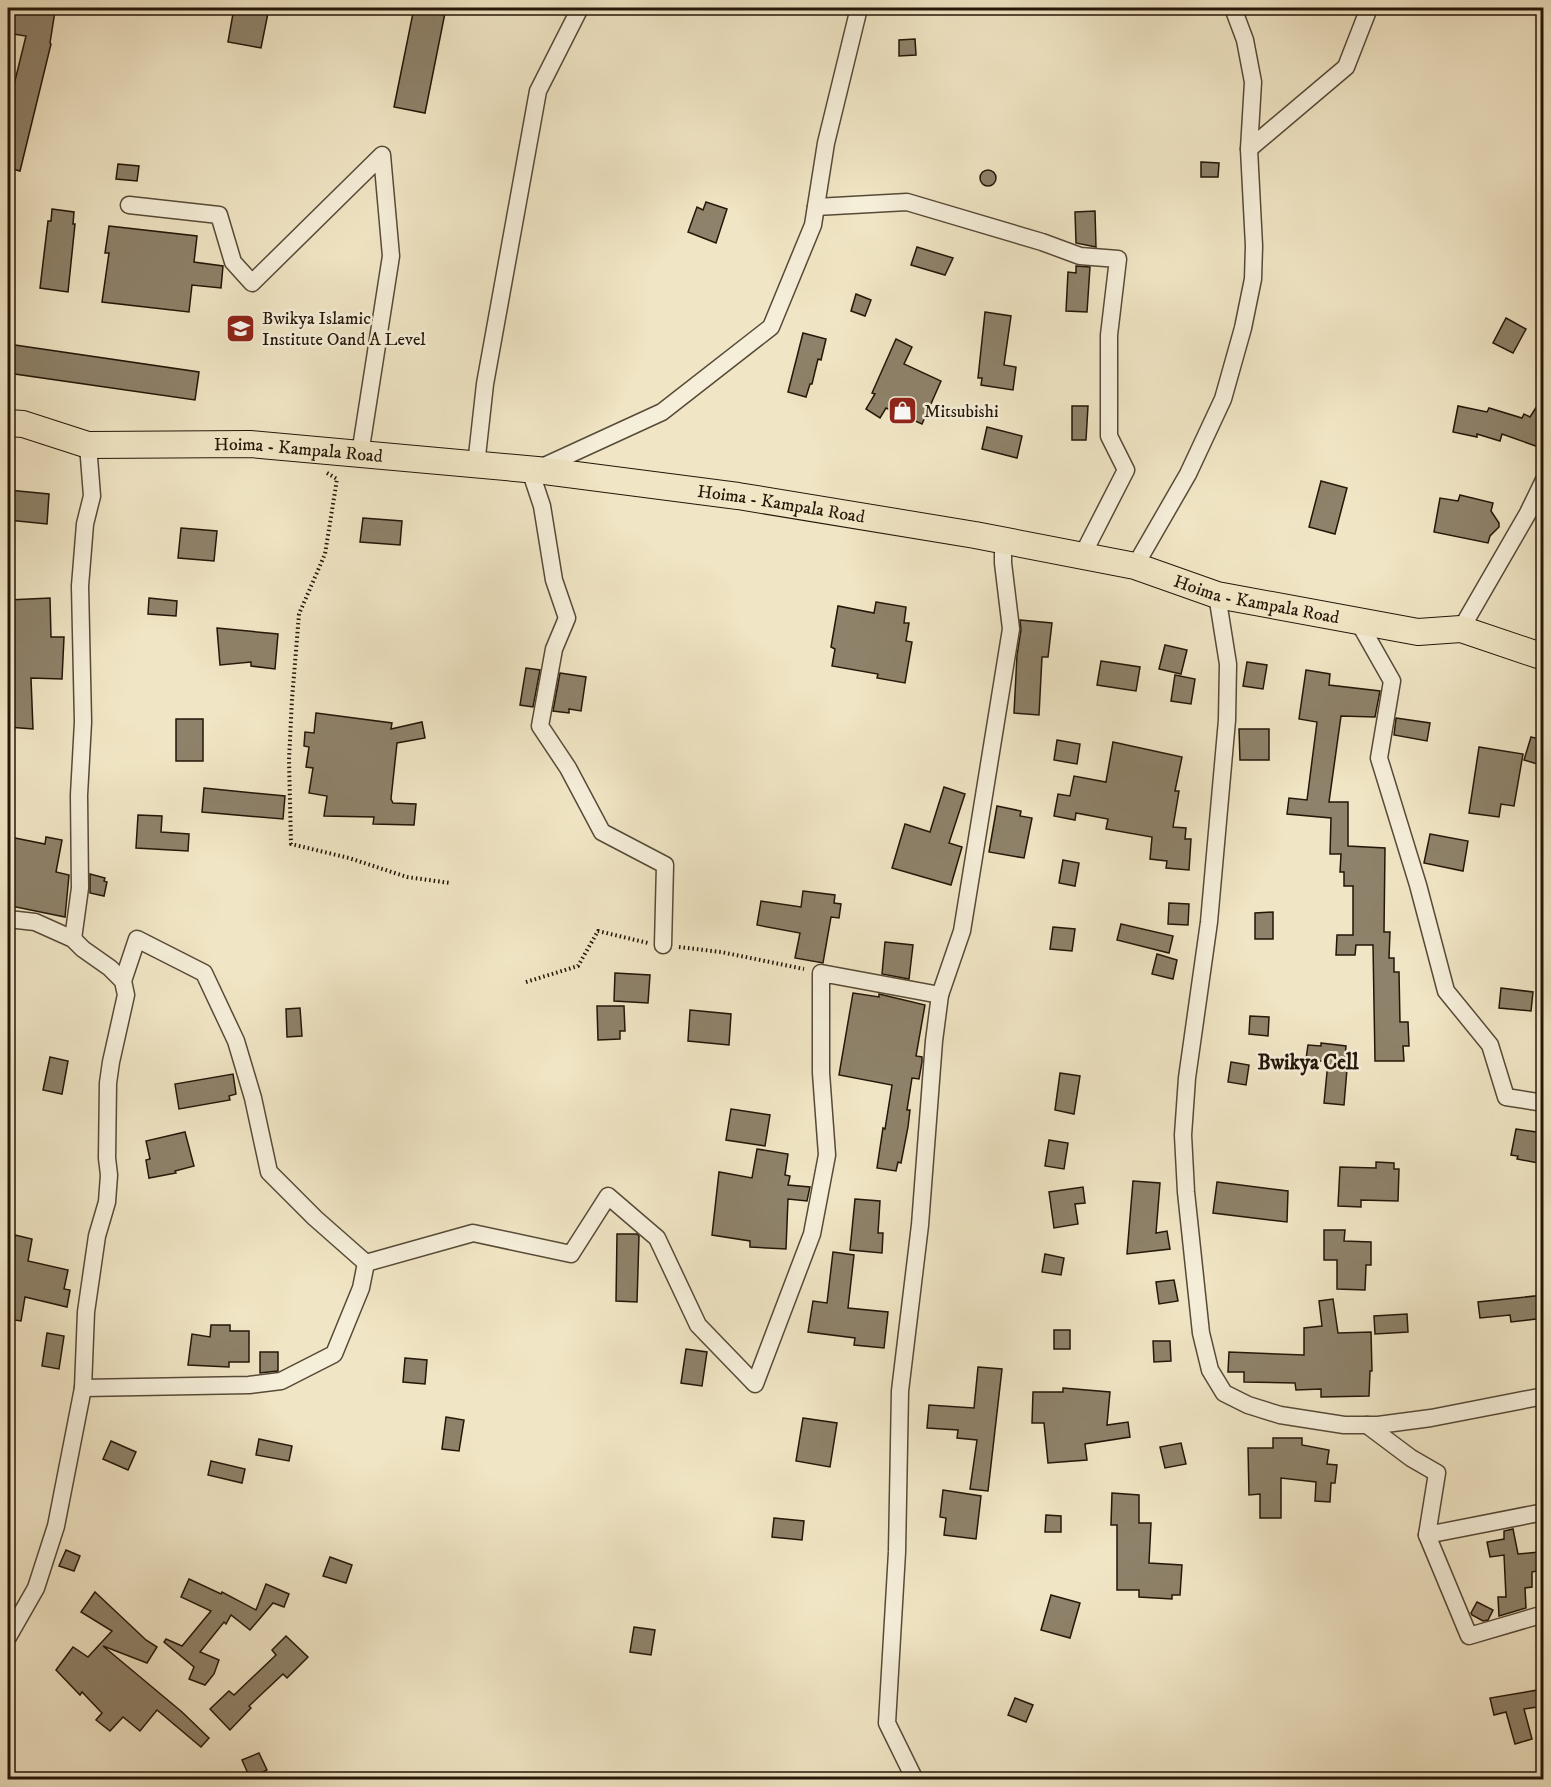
<svg xmlns="http://www.w3.org/2000/svg" width="1551" height="1787" font-family="'IM FELL DW Pica',serif">
	<style>
		.building { fill: #8e826a; stroke: #241608; stroke-width: 1.5 }
		.lines { fill: none; stroke-linecap: round; stroke-linejoin: round }
		.minor-casing { stroke: #574a37; stroke-width: 19 }
		.primary-casing { stroke: #241608; stroke-width: 28 }
		.path { stroke: #241608; stroke-width: 4; stroke-dasharray: 1.5 3; stroke-linecap: butt }
		.minor { stroke: #f5eed9; stroke-width: 16 }
		.primary { stroke: #f0e5c4; stroke-width: 26 }
		.labels { text-anchor: middle; stroke-width: 5; stroke-linejoin: round; paint-order: stroke }
		.poi-label { font-size: 18px; fill: #241608; stroke: #f5eed9; text-anchor: start }
		.street-label { font-size: 18px; fill: #241608; stroke: #f5eed9 }
		.quarter-label { font-size: 21px; font-weight: bold; fill: #241608; stroke: #f5eed9 }
	</style>
	<rect width="100%" height="100%" fill="#f0e5c4"/>
	<filter id="stains"><feTurbulence type="fractalNoise" baseFrequency=".00333" numOctaves="4"/><feColorMatrix values="0 0 0 0 .2 0 0 0 0 .09 0 0 0 0 .02 0 0 0 .5 -.17"/></filter>
	<radialGradient id="worn" r=".72"><stop offset=".6" stop-color="#630" stop-opacity="0"/><stop offset="1" stop-color="#630" stop-opacity=".3"/></radialGradient>
	<g class="building">
		<path d="M8,8h30l17,3 -5,32 1,1 -31,127 -12,-3v-59l18,-73 -18,-3z"/>
		<path d="M234,8h35l-8,40 -33,-6z"/>
		<path d="M414,8h32l-21,105 -31,-6z"/>
		<path d="M915,39l1,16 -17,1v-16z"/>
		<path d="M1201,162l18,1 -1,14h-17z"/>
		<path d="M118,164l21,2 -2,15 -21,-2z"/>
		<circle cx="988" cy="178" r="8"/>
		<path d="M706,202l21,7 -11,34 -28,-11 9,-25 6,3z"/>
		<path d="M52,209l22,3 -1,12h2l-7,68 -28,-4 8,-67h3z"/>
		<path d="M1095,211l1,36 -20,-4 -1,-31z"/>
		<path d="M109,226l88,10 -3,26 29,4 -2,22 -29,-3 -3,27 -87,-10 7,-49h-4z"/>
		<path d="M917,247l36,11 -8,17 -34,-10z"/>
		<path d="M1076,266l14,1 -3,45 -21,-1 2,-39 8,1z"/>
		<path d="M856,294l15,6 -6,16 -14,-5z"/>
		<path d="M985,312l26,4 -7,49 12,2 -3,23 -32,-5 1,-7h-4z"/>
		<path d="M1506,318l20,11 -13,24 -20,-10z"/>
		<path d="M803,333l23,6 -5,21 -3,-1 -6,25h-2l-4,13 -18,-5z"/>
		<path d="M896,339l16,8 -8,17 37,17 -19,43 -36,-16 -6,10 -14,-9 9,-15 -3,-1z"/>
		<path d="M8,344l191,28 -4,28 -187,-27z"/>
		<path d="M1544,395v54l-42,-15 -2,7 -23,-7v3l-24,-5 5,-26 29,6 2,-4 33,10 2,-4 6,3z"/>
		<path d="M1072,406h16l-2,34h-14z"/>
		<path d="M987,427l35,9 -5,22 -35,-9z"/>
		<path d="M1321,481l26,7 -12,46 -26,-7z"/>
		<path d="M8,490l41,4 -2,30 -39,-4z"/>
		<path d="M1460,495l33,8 -2,8 8,12v4l-9,9 -2,7 -54,-11 6,-34 18,3z"/>
		<path d="M363,518l39,3 -2,24 -40,-3z"/>
		<path d="M181,528l36,3 -3,30 -36,-3z"/>
		<path d="M50,598l1,39h13l-2,42 -31,-1 2,51 -25,-2v-85h2l-2,-42z"/>
		<path d="M149,598l28,3 -1,15 -28,-2z"/>
		<path d="M876,602l30,5 -2,16h5l-3,18 6,1 -7,41 -28,-5 1,-4 -46,-8 3,-17 -4,-2 7,-41 36,7z"/>
		<path d="M1020,620l32,3 -4,34h-6l-3,58 -25,-2 3,-58 4,-25z"/>
		<path d="M217,628l61,6 -3,35 -24,-3v-4l-31,3z"/>
		<path d="M1165,645l22,5 -6,24 -22,-5z"/>
		<path d="M1101,661l39,6 -4,24 -39,-6z"/>
		<path d="M1247,662l20,3 -4,24 -20,-3z"/>
		<path d="M526,668l14,2 -7,37 -13,-2z"/>
		<path d="M1306,670l24,4 -1,11 51,6 -5,26 -34,-1 -12,86h19v44l37,2 -1,84h6l-1,26h5v14h5l1,50h8l1,24h-6l1,15h-29l-2,-116h-17l-1,10h-19l1,-20h16v-49h-9v-14h-4l1,-18h-11l1,-36 -44,-4 2,-16 18,2 10,-78 -18,-3z"/>
		<path d="M560,673l26,4 -5,34 -12,-2v4l-16,-2z"/>
		<path d="M1175,675l20,4 -4,25 -20,-3z"/>
		<path d="M316,713l76,10 -1,6 31,-7 3,16 -28,5 -6,56 2,4 23,1 -2,21 -41,-1 1,-7 -50,-1 3,-20 -18,-3 4,-25 -7,-1 3,-20 -5,-1 1,-14 9,1z"/>
		<path d="M1396,718l34,5 -3,18 -33,-6z"/>
		<rect x="176" y="719" width="27" height="42"/>
		<path d="M1239,729h30v31h-29z"/>
		<path d="M1531,737l13,3v26l-20,-6z"/>
		<path d="M1057,740l23,4 -3,20 -23,-4z"/>
		<path d="M1113,742l69,15 -7,34h4l-6,36 13,1 -1,11h6l-2,31 -23,-2 1,-7 -17,-2 2,-22 -46,-8 2,-10 -32,-6 -1,7 -21,-4 4,-22 12,2 4,-20 32,6z"/>
		<path d="M1479,747l44,7 -9,52 -13,-2 -2,13 -30,-4z"/>
		<path d="M944,787l21,7 -16,49 13,4 -11,38 -59,-17 13,-44 25,8z"/>
		<path d="M204,788l81,8 -2,23 -81,-7z"/>
		<path d="M997,806l24,5 -1,5 12,2 -8,40 -35,-6z"/>
		<path d="M138,815l24,1 -1,16 28,2 -1,17 -52,-3z"/>
		<path d="M1430,834l38,7 -5,30 -39,-8z"/>
		<path d="M10,837l35,7 1,-7 16,3 -6,32 13,3 -4,42 -54,-11 3,-15h-6v-41z"/>
		<path d="M1063,860l16,3 -4,23 -16,-3z"/>
		<path d="M90,874l15,4 -1,3 3,1 -3,14 -14,-3z"/>
		<path d="M803,891l32,4 -1,8 7,1 -2,14 -8,-1 -8,46 -28,-5 5,-25 -43,-8 4,-24 40,6z"/>
		<path d="M1169,903l20,1 -1,21 -20,-1z"/>
		<path d="M1273,912v27h-18v-26z"/>
		<path d="M1121,924l52,12 -4,17 -52,-13z"/>
		<path d="M1053,927l22,2 -3,22 -22,-2z"/>
		<path d="M885,942l28,3 -4,34 -27,-5z"/>
		<path d="M1157,954l20,6 -4,19 -21,-5z"/>
		<path d="M615,973l35,2 -2,28 -34,-2z"/>
		<path d="M1501,988l32,4 -2,19 -32,-3z"/>
		<path d="M853,993l26,4v-3l46,11 -9,51 6,1v5l-3,17 -7,-1 -5,32h3l-2,17 -7,36 -3,-1 -2,9 -19,-3 6,-40 2,1 7,-44 -53,-10z"/>
		<path d="M597,1006h27l1,25h-5v8l-22,1z"/>
		<path d="M300,1008l2,28 -15,1 -1,-28z"/>
		<path d="M690,1010l41,4 -2,31 -41,-4z"/>
		<path d="M1250,1016l19,1 -1,19 -19,-2z"/>
		<path d="M1321,1043l25,3 -2,23h3l-3,36 -20,-2 4,-41 -22,-3 2,-14 13,1z"/>
		<path d="M50,1057l18,4 -6,33 -19,-4z"/>
		<path d="M1231,1062l18,3 -3,20 -18,-3z"/>
		<path d="M1060,1073l20,3 -6,38 -19,-4z"/>
		<path d="M233,1074l3,20 -7,2 1,4 -51,9 -4,-25z"/>
		<path d="M731,1109l39,6 -5,31 -39,-6z"/>
		<path d="M1516,1129l28,4v27h-5l-1,3 -21,-4 1,-3 -7,-1z"/>
		<path d="M185,1132l9,34 -19,5 1,2 -27,5 -3,-18 4,-1 -4,-18z"/>
		<path d="M1049,1140l19,3 -4,26 -19,-3z"/>
		<path d="M757,1149l31,5 -3,21 5,1 -2,9 22,2 -3,14 -19,-2 -2,50 -36,-2v-6l-38,-6 7,-63 33,6z"/>
		<path d="M1376,1162l18,1v6h5l-1,32 -37,-1v7l-23,-1 2,-39 36,1z"/>
		<path d="M1133,1181l27,2 -4,50 11,-2 3,18 -43,5z"/>
		<path d="M1217,1182l71,9 -1,31 -74,-9z"/>
		<path d="M1083,1187l2,16 -10,1 3,20 -24,4 -5,-36z"/>
		<path d="M855,1199l25,2 -2,32h5l-1,20 -32,-3z"/>
		<path d="M1324,1230h21l-1,11 27,1v23h-5l-1,25 -28,-1v-29h-13z"/>
		<path d="M617,1234h20l2,2 -2,66 -21,-1z"/>
		<path d="M15,1235l17,4 -4,22 40,9 -4,19 6,1 -3,17 -42,-10 -4,24 -13,-2v-42z"/>
		<path d="M833,1252l21,3 -6,53 40,4 -4,36 -30,-3 1,-7 -47,-6 5,-31 14,2z"/>
		<path d="M1045,1254l19,4 -3,17 -19,-3z"/>
		<path d="M1174,1280l4,21 -19,3 -3,-22z"/>
		<path d="M1544,1295v23l-33,4 -1,-7 -30,3 -2,-16z"/>
		<path d="M1333,1299l5,34 33,-1 1,39h-2l-1,25 -48,1v-8l-25,1 -1,-7 -51,-1v-10h-16l1,-20 75,3v-27l18,-2 -3,-25z"/>
		<path d="M1407,1314l1,18 -33,2 -1,-18z"/>
		<path d="M211,1325h19v6h19v31h-20v5l-41,-2 4,-31 18,3z"/>
		<rect x="1054" y="1330" width="16" height="19"/>
		<path d="M47,1333l17,3 -5,33 -17,-3z"/>
		<path d="M1153,1341h17l1,20 -17,1z"/>
		<path d="M686,1349l21,3 -5,34 -21,-3z"/>
		<path d="M260,1352h18v19l-18,2z"/>
		<path d="M405,1358l22,2 -2,24 -22,-2z"/>
		<path d="M978,1367l24,2 -14,122 -18,-2 7,-49 -20,-2 1,-8 -31,-2 2,-23 45,3z"/>
		<path d="M1063,1388l47,4 -3,33 21,-3 2,15 -45,7 2,16 -39,3 -4,-40h-12l1,-31h30z"/>
		<path d="M446,1417l18,3 -5,31 -17,-2z"/>
		<path d="M803,1418l34,5 -7,44 -34,-6z"/>
		<path d="M1273,1438h29v7l27,5 -2,14 10,1 -2,18h-4l-1,19 -15,-1 1,-19 -35,-4v40h-21v-24l-11,1 -1,-47h25z"/>
		<path d="M259,1439l33,7 -3,15 -33,-6z"/>
		<path d="M111,1441l25,11 -8,18 -25,-11z"/>
		<path d="M1181,1443l5,21 -21,4 -5,-21z"/>
		<path d="M211,1461l34,8 -3,14 -34,-8z"/>
		<path d="M943,1490l38,6 -5,43 -32,-4 2,-17 -6,-1z"/>
		<path d="M1112,1493l27,2v28h12l-2,40 33,2 -2,30h-8v4l-33,-2v-7h-22v-65h-6z"/>
		<path d="M1046,1515l15,1v16h-16z"/>
		<path d="M774,1518l30,3 -2,19 -30,-3z"/>
		<path d="M1513,1529l5,25 21,-2 2,18 -9,2v15l-7,1 1,20 -27,8 -1,-19h8l-2,-42 -14,2 -3,-15 17,-3v-8z"/>
		<path d="M66,1550l14,6 -6,15 -15,-5z"/>
		<path d="M330,1557l22,8 -6,18 -23,-7z"/>
		<path d="M189,1579l32,15 1,-2 34,18 10,-26 23,10 -5,13 -11,-4 -23,27 -19,-15 -5,9 -2,-2 -24,30 19,8 -5,14 -9,11 -16,-6 5,-12 -30,-25 2,-3 16,7 29,-35 -30,-14z"/>
		<path d="M95,1592l51,48 11,7 -10,16 -44,-17 79,66 27,26 -8,9 -44,-37 -17,21 -17,-14 -13,14 -14,-11 6,-7 -20,-21 -2,3 -24,-25 17,-23 15,10 24,-26 -31,-19z"/>
		<path d="M1051,1595l29,8 -10,35 -29,-8z"/>
		<path d="M1477,1602l16,8 -5,10 -5,1 -11,-6 -1,-2z"/>
		<path d="M634,1627l21,3 -4,25 -21,-3z"/>
		<path d="M286,1636l22,21 -21,21 -4,-4 -34,32 2,2 -21,22 -20,-21 19,-18 5,4 42,-40 -4,-5z"/>
		<path d="M1544,1689v17l-20,3 8,30 -17,5 -9,-32 -12,3 -4,-17z"/>
		<path d="M1015,1698l18,7 -7,17 -18,-7z"/>
		<path d="M259,1753l8,17 -17,8 -8,-18z"/>
	</g>
	<g class="lines">
		<defs>
			<g id="minor">
				<path d="M1249,149l97,-82 23,-59"/>
				<path d="M129,205l90,10 14,47 19,21 130,-128 9,101 -31,198"/>
				<path d="M816,207l91,-5 135,40 38,14 38,3 -9,76v101l17,34 -44,86"/>
				<path d="M476,465l9,-81 53,-293 42,-83"/>
				<path d="M540,468l122,-56 109,-85 42,-102 13,-82 33,-135"/>
				<path d="M530,470l12,36 12,74 13,38 -13,31 -14,77 28,42 34,64 63,33 -2,80"/>
				<path d="M1135,566l53,-92 35,-75 20,-71 10,-49 1,-33 -5,-97 4,-67 -8,-42 -12,-32"/>
				<path d="M1217,595l11,69 -1,56 -18,202 -22,156 -4,57 3,57 15,141 9,37 14,23 24,12 32,10 64,10h34l53,-7 113,-22"/>
				<path d="M1358,621l34,60 -13,77 39,127 28,106 44,54 16,52 38,6"/>
				<path d="M1461,629l67,-116 16,-33"/>
				<path d="M8,919l27,3 38,17 10,10 27,19 13,13 3,14 -15,67 -3,21 -1,75 2,17 -2,27 -10,34 -11,76 -3,76 -27,138 -20,62 -28,49"/>
				<path d="M73,939l7,-51 -1,-93 4,-73 -3,-136 5,-62 7,-28 -4,-51"/>
				<path d="M123,981l14,-42 67,34 32,68 17,57 16,74 46,46 51,45"/>
				<path d="M83,1388l166,-3 32,-4 53,-27 27,-66 5,-25 107,-30 98,21 37,-58 49,42 41,87 57,59 57,-150 15,-79 -6,-82v-100l119,22"/>
				<path d="M1367,1425l44,33 26,15 -10,62 117,-23"/>
				<path d="M1427,1535l42,101 75,-22"/>
				<path d="M915,1780l-28,-57 10,-171 3,-161 20,-166 14,-184 6,-46 22,-64 49,-302 -8,-66v-22"/>
			</g>
			<g id="primary">
				<path id="s1" d="M8,423l15,1 65,21 162,-1 287,26 201,26 237,39 160,31 82,29 201,37 43,-3 83,28"/>
			</g>
		</defs>
		<use href="#minor" class="minor-casing"/>
		<use href="#primary" class="primary-casing"/>
		<g class="path">
			<path d="M327,473l10,6 -12,75 -26,60 -7,85 -3,61 2,84 58,14 58,19 43,6"/>
			<path d="M679,947l42,5 83,17"/>
			<path d="M526,982l52,-16 20,-35 50,12"/>
		</g>
		<use href="#minor" class="minor"/>
		<use href="#primary" class="primary"/>
	</g>
	<defs>
		<symbol id="school-square" viewBox="-11 -11 22 22"><rect x="-9" y="-9" width="18" height="18" rx="4" fill="#8f2418" stroke="#f5eed9"/><path d="M0-5L7-2L0 1L-7-2ZM-4 1L0 2.5L4 1V4Q0 6-4 4Z" fill="#fff"/></symbol>
		<symbol id="shop-square" viewBox="-11 -11 22 22"><rect x="-9" y="-9" width="18" height="18" rx="4" fill="#8f2418" stroke="#f5eed9"/><path d="M-5-2.5h2.3a2.7 3.5 0 0 1 5.4 0H5L5.5 6h-11ZM-1.5-2.5h3a1.5 2.3 0 0 0-3 0Z" fill="#fff"/></symbol>
	</defs>
	<g fill-rule="evenodd">
		<use href="#school-square" x="224" y="312" width="33" height="33"/>
		<use href="#shop-square" x="886" y="394" width="33" height="33"/>
	</g>
	<g class="labels">
		<g class="poi-label">
			<text x="262" y="324">Bwikya Islamic<tspan x="262" dy="21">Institute Oand A Level</tspan></text>
			<text x="924" y="417">Mitsubishi</text>
		</g>
		<g class="street-label">
			<text dy="6" stroke="none"><textPath href="#s1" startOffset="294">Hoima - Kampala Road</textPath></text>
			<text dy="6" stroke="none"><textPath href="#s1" startOffset="780">Hoima - Kampala Road</textPath></text>
			<text dy="6" stroke="none"><textPath href="#s1" startOffset="1266">Hoima - Kampala Road</textPath></text>
		</g>
		<g class="quarter-label">
			<text x="1308" y="1069">Bwikya Cell</text>
		</g>
	</g>
	<rect width="1551" height="1787" fill="none" stroke="#f0e5c4" stroke-width="30"/>
	<rect x="9" y="9" width="1533" height="1769" fill="none" stroke="#241608" stroke-width="3"/>
	<rect x="15" y="15" width="1521" height="1757" fill="none" stroke="#241608" stroke-width="1.5"/>
	<rect width="100%" height="100%" filter="url(#stains)"/>
	<rect width="100%" height="100%" fill="url(#worn)"/>
</svg>
